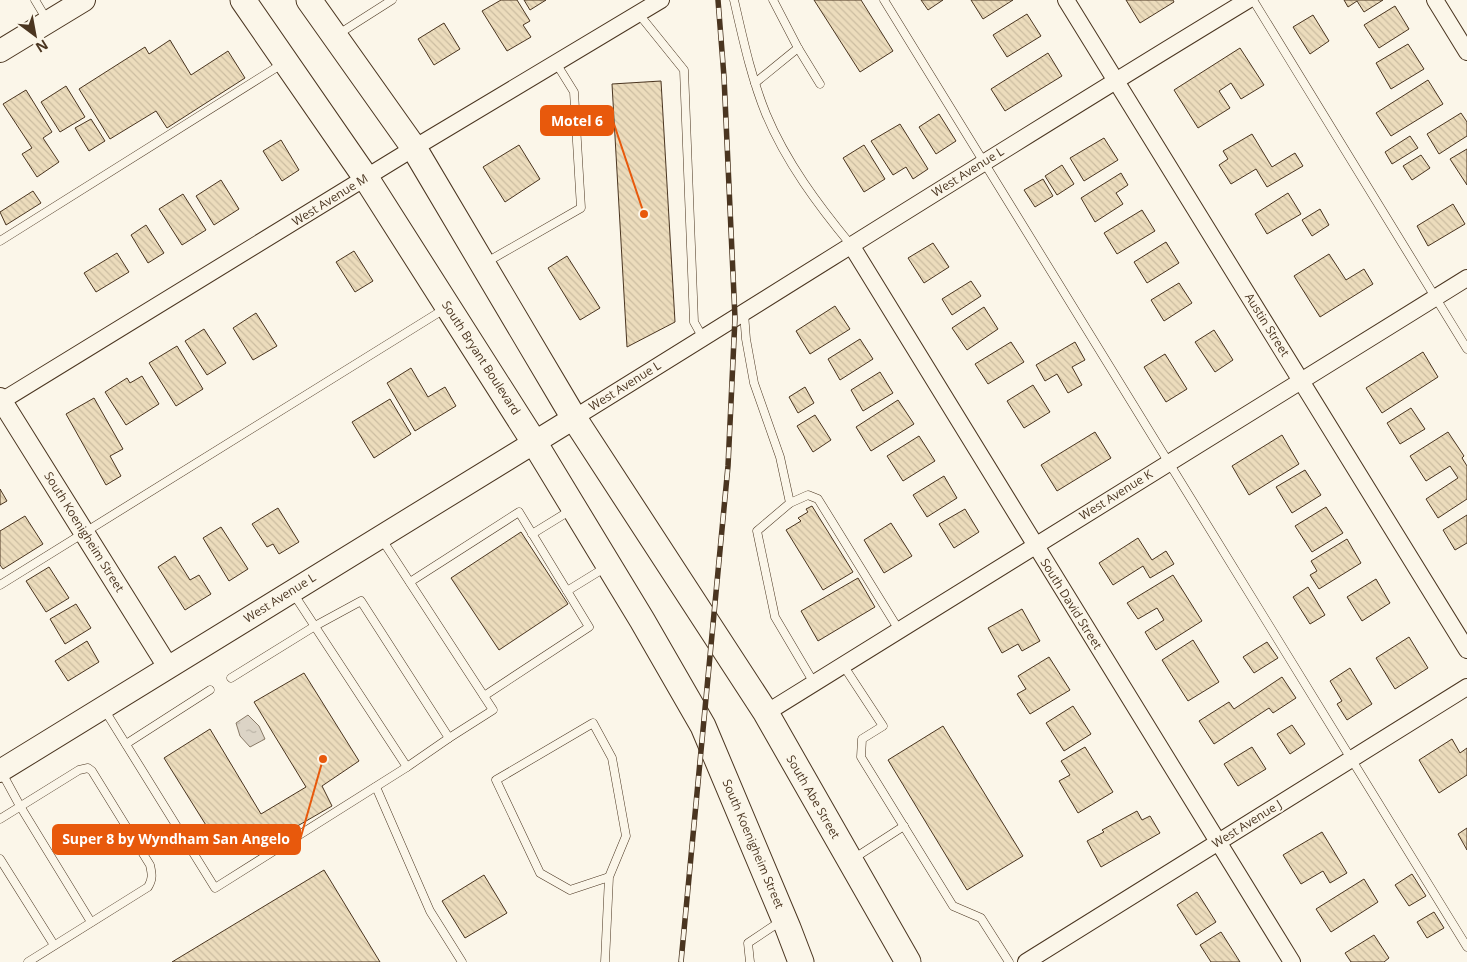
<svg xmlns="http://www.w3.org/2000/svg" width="1467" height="962" font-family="'Open Sans',sans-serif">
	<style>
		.water { fill: url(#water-ripples); stroke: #887966 }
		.building { fill: url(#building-back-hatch); stroke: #4a3520 }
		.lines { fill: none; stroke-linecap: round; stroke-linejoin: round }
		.service-casing { stroke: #4a3520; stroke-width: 9 }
		.minor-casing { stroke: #4a3520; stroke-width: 18 }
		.tertiary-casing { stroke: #4a3520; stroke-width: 22 }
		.secondary-casing { stroke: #4a3520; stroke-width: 24 }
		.primary-casing { stroke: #4a3520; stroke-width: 27 }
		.service { stroke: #fbf6e9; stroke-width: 8 }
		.minor { stroke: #fbf6e9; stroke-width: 16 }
		.tertiary { stroke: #fbf6e9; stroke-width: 20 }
		.secondary { stroke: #fbf6e9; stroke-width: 22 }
		.primary { stroke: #fbf6e9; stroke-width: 25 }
		.rail-casing { stroke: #4a3520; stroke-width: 5.5 }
		.rail { stroke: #fbf6e9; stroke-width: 4; stroke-dasharray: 11; stroke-linecap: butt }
		.labels { text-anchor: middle; stroke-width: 4; stroke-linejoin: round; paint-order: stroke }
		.street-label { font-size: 12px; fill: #4a3520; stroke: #fbf6e9 }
		.leader { fill: none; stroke: #e8590c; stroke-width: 2 }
		.callout-dot { fill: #e8590c; stroke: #fbf6e9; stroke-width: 2 }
		.callout { fill: #e8590c; stroke: #e8590c; stroke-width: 2 }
		.callout-label { font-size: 14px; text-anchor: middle; font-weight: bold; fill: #fff }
	</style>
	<defs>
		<pattern id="water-ripples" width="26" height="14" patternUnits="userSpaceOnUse" patternTransform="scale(1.25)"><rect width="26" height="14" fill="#dcd4c6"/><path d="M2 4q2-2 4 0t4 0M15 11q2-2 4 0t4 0" fill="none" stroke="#beb7aa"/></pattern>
		<pattern id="building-back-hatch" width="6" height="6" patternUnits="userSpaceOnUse" patternTransform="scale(1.25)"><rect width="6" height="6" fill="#ecdcbc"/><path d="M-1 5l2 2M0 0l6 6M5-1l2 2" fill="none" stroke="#ccbda1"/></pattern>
	</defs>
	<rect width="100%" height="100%" fill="#fbf6e9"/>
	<path class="water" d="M248,715l11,11 6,13 -15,8 -10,-11 -4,-13z"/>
	<g class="building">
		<path d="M501,0h16l13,21 -7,4 8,12 -24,14 -25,-40z"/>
		<path d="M524,0h22l-16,10z"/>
		<path d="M814,0h47l32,51 -33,21z"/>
		<path d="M921,0h22l-15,10z"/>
		<path d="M971,0h42l-30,19z"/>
		<path d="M1126,0h47l1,2 -34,21z"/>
		<path d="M1344,0h39l-19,12 -7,-11 -9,6z"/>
		<path d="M1395,6l14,23 -30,19 -15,-23z"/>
		<path d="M1027,14l14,22 -34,21 -14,-22z"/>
		<path d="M1313,15l16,26 -19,13 -17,-27z"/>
		<path d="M444,23l16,26 -26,16 -16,-26z"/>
		<path d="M170,40l21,35 37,-24 17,27 -78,50 -11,-17 -46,28 -31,-50 66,-42 4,7z"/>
		<path d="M1408,44l16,25 -33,20 -15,-26z"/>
		<path d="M1240,48l24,37 -23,14 -10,-16 -12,8 11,17 -32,20 -24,-38z"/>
		<path d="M1048,53l14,23 -57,35 -14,-22z"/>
		<path d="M1428,80l15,24 -52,32 -15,-23z"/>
		<path d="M661,81l14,241 -48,25 -15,-263z"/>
		<path d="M66,86l19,31 -25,15 -19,-30z"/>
		<path d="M26,90l26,42 -9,6 16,24 -22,15 -15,-23 10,-6 -29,-44z"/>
		<path d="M1461,113l6,9v14l-28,18 -12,-20z"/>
		<path d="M939,114l17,27 -20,13 -17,-27z"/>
		<path d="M91,119l14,22 -16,10 -14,-23z"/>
		<path d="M900,124l28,45 -15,10 -7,-12 -13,8 -22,-34z"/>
		<path d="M1252,134l20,33 23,-14 8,13 -36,21 -11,-18 -25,15 -12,-19 9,-6 -5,-8z"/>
		<path d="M1410,136l8,12 -26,16 -7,-12z"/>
		<path d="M1104,138l14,22 -34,21 -14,-23z"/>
		<path d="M281,140l18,30 -17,11 -19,-30z"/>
		<path d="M519,145l21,34 -35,23 -22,-35z"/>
		<path d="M864,145l21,34 -21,13 -21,-34z"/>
		<path d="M1467,149v36l-17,-26z"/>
		<path d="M1421,155l9,13 -18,12 -9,-14z"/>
		<path d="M1062,165l12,19 -17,11 -12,-19z"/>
		<path d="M1121,173l7,12 -12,8 7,11 -28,18 -14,-24z"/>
		<path d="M1043,179l10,17 -18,11 -11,-17z"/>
		<path d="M221,180l18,29 -25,16 -18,-29z"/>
		<path d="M33,191l8,12 -35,22 -6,-13z"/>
		<path d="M1288,193l13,21 -34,20 -12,-20z"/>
		<path d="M183,194l23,36 -24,15 -23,-36z"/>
		<path d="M1453,204l12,20 -37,22 -11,-20z"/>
		<path d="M1320,209l9,16 -17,11 -10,-16z"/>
		<path d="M1142,210l13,21 -38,23 -13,-21z"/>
		<path d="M146,225l18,28 -16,10 -17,-28z"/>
		<path d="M1166,242l13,21 -32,20 -13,-21z"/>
		<path d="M933,243l16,24 -25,16 -16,-25z"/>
		<path d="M354,251l19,30 -18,11 -19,-30z"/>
		<path d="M117,253l12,19 -33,20 -12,-19z"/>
		<path d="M1329,254l17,26 18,-11 9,15 -53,33 -26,-41z"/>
		<path d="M567,256l33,52 -20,12 -32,-52z"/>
		<path d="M971,281l10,15 -29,19 -10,-16z"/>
		<path d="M1179,283l13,20 -28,18 -13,-21z"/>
		<path d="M835,306l15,23 -40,25 -14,-23z"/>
		<path d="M984,307l14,22 -31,21 -15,-22z"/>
		<path d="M256,313l21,33 -24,14 -20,-32z"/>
		<path d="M204,329l22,34 -19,12 -22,-34z"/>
		<path d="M1214,330l19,30 -18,12 -20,-30z"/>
		<path d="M860,339l13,20 -33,21 -12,-21z"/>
		<path d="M1011,342l13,20 -36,22 -13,-20z"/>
		<path d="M1075,342l10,18 -13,7 10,18 -14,8 -11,-19 -12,7 -9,-16z"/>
		<path d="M177,346l26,43 -27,17 -27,-43z"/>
		<path d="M1423,352l15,25 -56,36 -16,-25z"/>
		<path d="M1165,354l22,35 -21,13 -22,-35z"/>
		<path d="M411,368l17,29 17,-10 11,19 -41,25 -28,-48z"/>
		<path d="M880,372l13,21 -30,18 -12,-21z"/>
		<path d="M142,376l17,28 -33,21 -21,-33 22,-14 3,5z"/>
		<path d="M1033,385l17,27 -26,16 -17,-27z"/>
		<path d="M805,387l9,16 -16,10 -9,-16z"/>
		<path d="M94,398l29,51 -13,7 11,20 -15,9 -40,-71z"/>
		<path d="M390,399l21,35 -37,24 -22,-36z"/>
		<path d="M898,400l16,24 -43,27 -15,-24z"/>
		<path d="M1411,408l14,21 -25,15 -13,-21z"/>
		<path d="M815,415l16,25 -18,12 -16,-26z"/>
		<path d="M1095,432l16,26 -54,33 -16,-26z"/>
		<path d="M1448,432l16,24 -2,2 5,8v33l-29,19 -12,-19 32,-21 -8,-12 -24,15 -16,-25z"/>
		<path d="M1282,435l17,29 -50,31 -17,-29z"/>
		<path d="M919,436l16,25 -32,20 -16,-25z"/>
		<path d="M1305,470l16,25 -29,18 -16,-26z"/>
		<path d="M944,476l13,22 -30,19 -14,-22z"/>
		<path d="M0,489l7,12 -7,4z"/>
		<path d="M812,506l41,66 -30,18 -37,-60 15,-9 -3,-3 10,-6 -2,-3z"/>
		<path d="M1326,507l17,26 -31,19 -17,-26z"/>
		<path d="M278,508l21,34 -20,12 -6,-10 -6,3 -15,-23z"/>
		<path d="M965,509l14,23 -25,16 -15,-24z"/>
		<path d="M1467,515v28l-12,7 -12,-20z"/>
		<path d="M25,516l18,28 -40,25 -3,-4v-34z"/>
		<path d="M891,523l21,33 -28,17 -20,-33z"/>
		<path d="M221,527l27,42 -19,12 -26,-43z"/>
		<path d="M521,532l47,72 -69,46 -48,-72z"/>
		<path d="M1138,538l14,22 14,-9 8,13 -24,14 -7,-12 -30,19 -14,-22z"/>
		<path d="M1347,539l14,24 -42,26 -9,-14 7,-4 -6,-10z"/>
		<path d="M175,556l15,24 9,-5 12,19 -26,16 -27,-43z"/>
		<path d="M49,567l20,31 -23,14 -20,-31z"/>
		<path d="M1173,575l29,46 -46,29 -11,-18 19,-12 -7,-12 -19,11 -11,-16z"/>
		<path d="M858,578l17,29 -57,34 -17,-30z"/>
		<path d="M1376,579l14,24 -28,18 -15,-24z"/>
		<path d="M1308,587l17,28 -15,9 -17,-27z"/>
		<path d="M76,604l15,24 -26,16 -15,-25z"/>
		<path d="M1022,609l18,32 -18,10 -4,-7 -16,9 -14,-25z"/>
		<path d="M1409,637l19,31 -33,21 -19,-31z"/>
		<path d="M1193,640l26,42 -31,19 -26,-41z"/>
		<path d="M87,641l12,21 -31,19 -13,-20z"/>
		<path d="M1267,642l11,16 -24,15 -11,-16z"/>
		<path d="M1049,657l21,33 -40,24 -13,-20 9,-5 -8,-13z"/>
		<path d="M1350,668l22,36 -25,16 -10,-16 5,-3 -12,-20z"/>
		<path d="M304,673l55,88 -37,25 10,20 -64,37 -14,-18 -35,21 -55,-88 46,-29 51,85 45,-27 -52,-85z"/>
		<path d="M1282,677l14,21 -23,15 -4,-5 -55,36 -15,-23 30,-19 5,7z"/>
		<path d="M1073,706l18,28 -27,17 -18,-28z"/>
		<path d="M1292,725l13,19 -15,10 -13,-20z"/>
		<path d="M943,726l80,130 -56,34 -79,-130z"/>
		<path d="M1452,739l8,14 7,-5v27l-28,18 -20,-33z"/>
		<path d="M1085,747l28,45 -35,21 -19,-32 11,-6 -9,-14z"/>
		<path d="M1252,747l14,22 -28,17 -14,-22z"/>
		<path d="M1137,811l5,9 8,-4 10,17 -59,34 -14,-26 17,-9 -2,-2z"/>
		<path d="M1467,828v22l-9,-16z"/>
		<path d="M1322,832l25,41 -17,10 -7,-12 -22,13 -18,-29z"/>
		<path d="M324,870l56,92h-208z"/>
		<path d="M1412,874l14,22 -17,10 -14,-21z"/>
		<path d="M484,875l23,38 -42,25 -23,-37z"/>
		<path d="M1364,879l14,23 -47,30 -15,-23z"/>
		<path d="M1197,892l19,30 -20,13 -19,-30z"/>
		<path d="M1434,912l10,16 -17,10 -10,-16z"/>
		<path d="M1221,932l19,30h-29l-11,-17z"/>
		<path d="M1374,935l15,23 -5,4h-33l-6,-9z"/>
	</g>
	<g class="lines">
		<defs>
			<g id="service">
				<path d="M35,0l12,20"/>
				<path d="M734,0c9,39 17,77 32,114 20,48 52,91 85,131"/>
				<path d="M773,0l25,48 22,36"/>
				<path d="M884,0l583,947"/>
				<path d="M1253,0l214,349"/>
				<path d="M638,13l46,57 10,252 9,16"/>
				<path d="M337,35l55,-35"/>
				<path d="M755,83l43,-35"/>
				<path d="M0,241l282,-177"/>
				<path d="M485,263l96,-55 -7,-116 -18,-29"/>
				<path d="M744,313l2,26 8,44 26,74 10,46 -33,28 18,86 39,66"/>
				<path d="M790,503l18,-8 10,4 81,131"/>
				<path d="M532,534l39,-24"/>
				<path d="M381,538l112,172 -44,28"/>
				<path d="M410,582l109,-70 70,115 -105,69"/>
				<path d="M0,585l446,-277"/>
				<path d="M567,591l39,-24"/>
				<path d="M843,665l40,61 -21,13 -1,18 92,149 28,12 28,44"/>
				<path d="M231,678l84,-52 46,-25 88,137 -42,29"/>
				<path d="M104,709l111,179 192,-121 -114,-174"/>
				<path d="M126,744l84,-54"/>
				<path d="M2,773l18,33 71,116"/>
				<path d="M376,787l54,124 32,51"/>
				<path d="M0,819l79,-49 9,-2 4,3 58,94c2,9 3,14 -2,22l-120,75"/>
				<path d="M0,859l54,86"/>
				<path d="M853,859l51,-33"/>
				<path d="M605,962l4,-85 17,-41 -14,-78 -19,-35 -97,57 44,93 30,17 39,-13"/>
				<path d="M750,962l-2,-19 33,-22"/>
			</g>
			<g id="minor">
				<path d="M1066,0l401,650"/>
				<path d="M1435,0l32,52"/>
				<path d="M851,245l441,717"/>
				<path d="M0,402l414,-254 247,-148"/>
				<path d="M574,418c225,-139 448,-281 674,-418"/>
				<path d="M766,713l701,-435"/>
				<path d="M1026,962l441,-275"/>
			</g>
			<path id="tertiary" d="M0,398l168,269"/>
			<g id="secondary">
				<path d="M0,51l84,-51"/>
				<path d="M0,771l574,-353"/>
			</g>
			<g id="primary">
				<path d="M243,0l123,178 168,264 108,178 61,106 85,202 13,34"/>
				<path d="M309,0l105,148 160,270 192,295 142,249"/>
			</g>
		</defs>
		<use href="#service" class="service-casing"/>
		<use href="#minor" class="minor-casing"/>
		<use href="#tertiary" class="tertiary-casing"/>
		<use href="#secondary" class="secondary-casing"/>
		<use href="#primary" class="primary-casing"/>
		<use href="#service" class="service"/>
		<use href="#minor" class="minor"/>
		<use href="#tertiary" class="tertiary"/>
		<use href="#secondary" class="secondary"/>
		<use href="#primary" class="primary"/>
		<defs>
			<path id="rail" d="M681,962l47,-496 7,-148 -11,-241 -6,-77"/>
		</defs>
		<use href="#rail" class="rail-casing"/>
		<use href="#rail" class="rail"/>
	</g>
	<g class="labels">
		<g class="street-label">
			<text transform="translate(968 172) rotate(-32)" y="4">West Avenue L</text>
			<text transform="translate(330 200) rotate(-32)" y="4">West Avenue M</text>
			<text transform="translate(1267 325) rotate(58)" y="4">Austin Street</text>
			<text transform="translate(481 358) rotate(57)" y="4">South Bryant Boulevard</text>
			<text transform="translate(625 386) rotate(-32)" y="4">West Avenue L</text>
			<text transform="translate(1116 495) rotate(-32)" y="4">West Avenue K</text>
			<text transform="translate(84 532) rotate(58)" y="4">South Koenigheim Street</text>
			<text transform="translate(280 598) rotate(-32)" y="4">West Avenue L</text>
			<text transform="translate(1071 604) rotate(58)" y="4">South David Street</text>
			<text transform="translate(813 797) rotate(60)" y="4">South Abe Street</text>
			<text transform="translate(1247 824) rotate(-32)" y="4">West Avenue J</text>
			<text transform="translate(753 844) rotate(67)" y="4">South Koenigheim Street</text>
		</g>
	</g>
	<path class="leader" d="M644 214L613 121M323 759L300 840"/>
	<g class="callout-dot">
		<circle cx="644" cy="214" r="5"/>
		<circle cx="323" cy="759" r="5"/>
	</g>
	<g class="callout">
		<rect x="541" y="106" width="72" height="29" rx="5"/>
		<rect x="53" y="825" width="247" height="29" rx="5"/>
	</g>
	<g class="callout-label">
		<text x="577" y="126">Motel 6</text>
		<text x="176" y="844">Super 8 by Wyndham San Angelo</text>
	</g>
	<g transform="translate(35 35) rotate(148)" stroke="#fbf6e9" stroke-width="4" paint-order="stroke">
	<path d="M0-4L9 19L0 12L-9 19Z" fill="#4a3520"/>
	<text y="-8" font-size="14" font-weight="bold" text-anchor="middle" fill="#4a3520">N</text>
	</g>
</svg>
